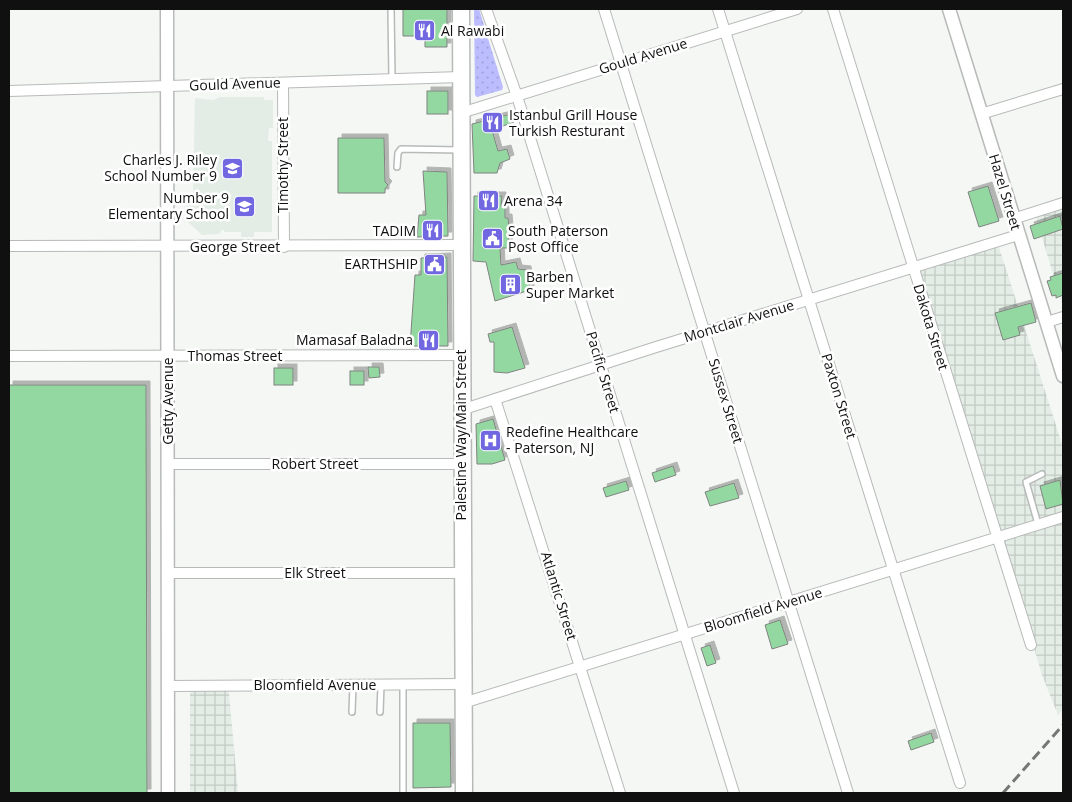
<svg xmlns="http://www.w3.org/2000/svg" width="1072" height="802" font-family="'Open Sans',sans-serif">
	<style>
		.built { fill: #e3ede5 }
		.industrial { fill: url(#industrial-grid) }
		.park { fill: url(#park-dots) }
		.building { fill: #93d8a1; stroke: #808380; filter: url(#shadow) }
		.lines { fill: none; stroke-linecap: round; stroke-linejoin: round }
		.service-casing { stroke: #b7bab8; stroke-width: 8 }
		.minor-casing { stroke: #b7bab8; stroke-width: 12 }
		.tertiary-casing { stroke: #b7bab8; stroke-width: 15 }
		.primary-casing { stroke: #b7bab8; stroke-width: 19 }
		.path { stroke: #909290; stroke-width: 2; stroke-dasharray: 4 4; stroke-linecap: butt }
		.service { stroke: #fff; stroke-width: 5 }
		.minor { stroke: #fff; stroke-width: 10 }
		.tertiary { stroke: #fff; stroke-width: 12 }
		.primary { stroke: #fff; stroke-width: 16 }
		.rail { stroke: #757775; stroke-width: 3; stroke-dasharray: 10 5; stroke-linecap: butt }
		.labels { text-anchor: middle; stroke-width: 5; stroke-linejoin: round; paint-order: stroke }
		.poi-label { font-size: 14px; fill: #0f100f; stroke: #fff; text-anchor: start }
		.street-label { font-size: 14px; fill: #0f100f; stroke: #fff }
	</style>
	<defs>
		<pattern id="industrial-grid" width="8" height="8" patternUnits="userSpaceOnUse" patternTransform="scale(1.25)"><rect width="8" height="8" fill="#e3ede5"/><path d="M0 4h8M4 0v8" fill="none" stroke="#c2cac3"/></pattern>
		<pattern id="park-dots" width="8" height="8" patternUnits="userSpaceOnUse" patternTransform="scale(1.25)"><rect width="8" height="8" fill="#bbbdff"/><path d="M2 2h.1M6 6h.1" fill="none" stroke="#a0a1d9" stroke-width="1.8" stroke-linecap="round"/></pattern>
		<filter id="shadow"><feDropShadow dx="4" dy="-4" stdDeviation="0" flood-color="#0004"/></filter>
	</defs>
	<rect width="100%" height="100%" fill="#f4f7f4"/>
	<path class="built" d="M220,97h44v3h9v28h-4l-1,13h4v91h-18v5h-13v-5h-16l-2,-3 -4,5 -17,1 -15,-14v-27l6,1 2,-97 18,2z"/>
	<g class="industrial">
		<path d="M1063,201v106l-29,-96z"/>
		<path d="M997,241l66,206v262l-5,6 -16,-40 -41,-138 -90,-274z"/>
		<path d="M190,681l38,1 10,111h-48z"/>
	</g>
	<path class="park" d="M474,9h5l24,78 -1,3 -25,7 -2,-2z"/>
	<g class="building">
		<path d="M403,9h44v38h-22v-11h-22z"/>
		<rect x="427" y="91" width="21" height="23"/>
		<path d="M511,114l3,8 -22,8 6,21 9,-2 3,10 -10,4 -3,10h-23l-2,-49z"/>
		<path d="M338,138h46l1,44 3,3 -3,4v4h-47z"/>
		<path d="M423,171l24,1 1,64 -31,1 2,-22h7z"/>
		<path d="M988,186l11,35 -20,6 -11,-35z"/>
		<path d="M474,196h28l-1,10h4v12h3l1,11 -1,19h-8l1,17 15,-3 2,7 9,1 3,20 -35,11 -9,-39 -13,-1z"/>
		<path d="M1060,216l3,13 -29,10 -4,-13z"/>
		<path d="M447,257l1,89h-38l5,-71h6v-17z"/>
		<path d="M1063,273v22l-7,3v-3l-4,1 -5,-15 4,-1 -1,-3z"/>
		<path d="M1031,303l5,19 -18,5 2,8 -17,5 -8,-27z"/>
		<path d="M512,327l13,41 -18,5 -13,-1v-30h-4l-2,-8z"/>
		<path d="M368,367h11l1,10 -11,1z"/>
		<rect x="274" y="368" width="19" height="17"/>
		<rect x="350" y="371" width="14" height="14"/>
		<path d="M9,385h137l1,408h-138z"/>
		<path d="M493,419l12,41 -13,4h-15l-1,-40z"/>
		<path d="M673,466l3,9 -21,7 -3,-9z"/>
		<path d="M1060,480l3,24 -17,5 -6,-23z"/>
		<path d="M626,481l3,9 -23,7 -3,-9z"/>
		<path d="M734,483l5,15 -29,8 -5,-14z"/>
		<path d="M780,620l8,24 -16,5 -7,-24z"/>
		<path d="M710,645l6,18 -9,3 -6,-18z"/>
		<path d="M413,723h37l1,64 -38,1z"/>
		<path d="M931,733l3,9 -23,8 -3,-9z"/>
	</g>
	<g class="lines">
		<defs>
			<g id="service">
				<path d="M391,9l1,70"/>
				<path d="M397,167l1,-14 3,-4 59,1"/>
				<path d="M1038,524l-12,-42 16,-8"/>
				<path d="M403,684v109"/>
				<path d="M352,712l1,-27"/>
				<path d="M380,712l1,-27"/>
			</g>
			<g id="minor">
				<path d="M486,9l31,87 217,697"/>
				<path d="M604,9l244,784"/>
				<path d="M718,9l242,774"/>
				<path d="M833,9l198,636"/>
				<path d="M283,83l1,164"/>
				<path d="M9,91l452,-14"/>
				<path d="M461,113l336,-104"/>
				<path d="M981,114l82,-25"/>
				<path d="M1013,219l50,-16"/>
				<path d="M9,246l452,-1"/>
				<path d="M1047,322l16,-5"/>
				<path d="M9,356l452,-1"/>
				<path d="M495,399l125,394"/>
				<path d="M461,410l192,-62 365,-113"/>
				<path d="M168,464h293"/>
				<path d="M168,573h294"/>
				<path d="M168,686l295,-2"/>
				<path d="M463,703l600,-186"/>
			</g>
			<g id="tertiary">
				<path d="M167,9l1,784"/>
				<path d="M949,9l114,367"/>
			</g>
			<path id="primary" d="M461,9l3,784"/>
		</defs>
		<use href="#service" class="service-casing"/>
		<use href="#minor" class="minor-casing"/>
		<use href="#tertiary" class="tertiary-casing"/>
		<use href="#primary" class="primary-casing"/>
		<path class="path" d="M975,793h3"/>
		<use href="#service" class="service"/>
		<use href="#minor" class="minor"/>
		<use href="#tertiary" class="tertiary"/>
		<use href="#primary" class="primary"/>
		<path class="rail" d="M1003,793l60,-68"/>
	</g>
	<defs>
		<symbol id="restaurant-square" viewBox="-11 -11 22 22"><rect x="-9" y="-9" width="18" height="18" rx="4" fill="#7167e1" stroke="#fff"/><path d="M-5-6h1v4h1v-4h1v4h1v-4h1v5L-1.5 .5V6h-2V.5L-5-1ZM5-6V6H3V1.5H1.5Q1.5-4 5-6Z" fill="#fff"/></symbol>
		<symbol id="school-square" viewBox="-11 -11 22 22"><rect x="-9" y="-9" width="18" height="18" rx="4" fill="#7167e1" stroke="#fff"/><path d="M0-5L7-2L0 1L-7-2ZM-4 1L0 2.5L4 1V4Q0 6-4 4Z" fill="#fff"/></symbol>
		<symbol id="civic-square" viewBox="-11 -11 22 22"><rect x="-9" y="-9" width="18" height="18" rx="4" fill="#7167e1" stroke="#fff"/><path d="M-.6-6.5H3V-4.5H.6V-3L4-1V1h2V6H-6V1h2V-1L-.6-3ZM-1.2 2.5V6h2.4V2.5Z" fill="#fff"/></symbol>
		<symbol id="building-square" viewBox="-11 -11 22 22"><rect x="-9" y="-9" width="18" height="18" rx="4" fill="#7167e1" stroke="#fff"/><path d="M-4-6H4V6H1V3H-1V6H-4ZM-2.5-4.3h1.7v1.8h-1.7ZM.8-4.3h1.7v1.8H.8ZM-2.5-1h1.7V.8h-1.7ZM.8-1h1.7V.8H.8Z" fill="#fff"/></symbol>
		<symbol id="hospital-square" viewBox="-11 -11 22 22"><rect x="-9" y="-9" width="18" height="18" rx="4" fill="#7167e1" stroke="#fff"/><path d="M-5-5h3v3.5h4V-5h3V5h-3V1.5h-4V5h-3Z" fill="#fff"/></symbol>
	</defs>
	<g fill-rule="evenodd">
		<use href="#restaurant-square" x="412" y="18" width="25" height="25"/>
		<use href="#restaurant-square" x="480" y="110" width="25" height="25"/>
		<use href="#school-square" x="220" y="156" width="25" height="25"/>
		<use href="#restaurant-square" x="476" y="188" width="25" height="25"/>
		<use href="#school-square" x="232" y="194" width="25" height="25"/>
		<use href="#restaurant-square" x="420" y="218" width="25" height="25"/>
		<use href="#civic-square" x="480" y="226" width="25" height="25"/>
		<use href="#civic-square" x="422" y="252" width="25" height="25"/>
		<use href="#building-square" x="498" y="272" width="25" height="25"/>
		<use href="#restaurant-square" x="416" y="328" width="25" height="25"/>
		<use href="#hospital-square" x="478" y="428" width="25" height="25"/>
	</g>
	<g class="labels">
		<g class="poi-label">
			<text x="441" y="36">Al Rawabi</text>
			<text x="509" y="120">Istanbul Grill House<tspan x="509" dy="16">Turkish Resturant</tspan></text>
			<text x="217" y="165" text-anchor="end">Charles J. Riley<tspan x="217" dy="16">School Number 9</tspan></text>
			<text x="229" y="203" text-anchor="end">Number 9<tspan x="229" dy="16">Elementary School</tspan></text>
			<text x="504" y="206">Arena 34</text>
			<text x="416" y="236" text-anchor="end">TADIM</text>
			<text x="508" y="236">South Paterson<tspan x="508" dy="16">Post Office</tspan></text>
			<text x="418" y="269" text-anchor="end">EARTHSHIP</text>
			<text x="526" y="282">Barben<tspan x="526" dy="16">Super Market</tspan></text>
			<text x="413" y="345" text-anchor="end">Mamasaf Baladna</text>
			<text x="506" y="437">Redefine Healthcare<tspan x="506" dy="16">- Paterson, NJ</tspan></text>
		</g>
		<g class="street-label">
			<text transform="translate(643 56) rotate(-17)" y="5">Gould Avenue</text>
			<text transform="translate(235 84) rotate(-2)" y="5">Gould Avenue</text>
			<text transform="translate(283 165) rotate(-90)" y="5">Timothy Street</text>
			<text transform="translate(1005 192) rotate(73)" y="5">Hazel Street</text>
			<text x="235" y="252">George Street</text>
			<text transform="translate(739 321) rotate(-17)" y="5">Montclair Avenue</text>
			<text transform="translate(931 327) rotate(73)" y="5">Dakota Street</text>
			<text x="235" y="361">Thomas Street</text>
			<text transform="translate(603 372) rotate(73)" y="5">Pacific Street</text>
			<text transform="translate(839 396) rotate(73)" y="5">Paxton Street</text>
			<text transform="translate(168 401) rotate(-90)" y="5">Getty Avenue</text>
			<text transform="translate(726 401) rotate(73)" y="5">Sussex Street</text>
			<text transform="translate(461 435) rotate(-90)" y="5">Palestine Way/Main Street</text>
			<text x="315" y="469">Robert Street</text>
			<text x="315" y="578">Elk Street</text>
			<text transform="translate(559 596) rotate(73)" y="5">Atlantic Street</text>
			<text transform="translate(763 610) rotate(-17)" y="5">Bloomfield Avenue</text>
			<text x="315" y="690">Bloomfield Avenue</text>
		</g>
	</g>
	<rect width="1072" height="802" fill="none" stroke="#0f100f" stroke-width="20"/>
</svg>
